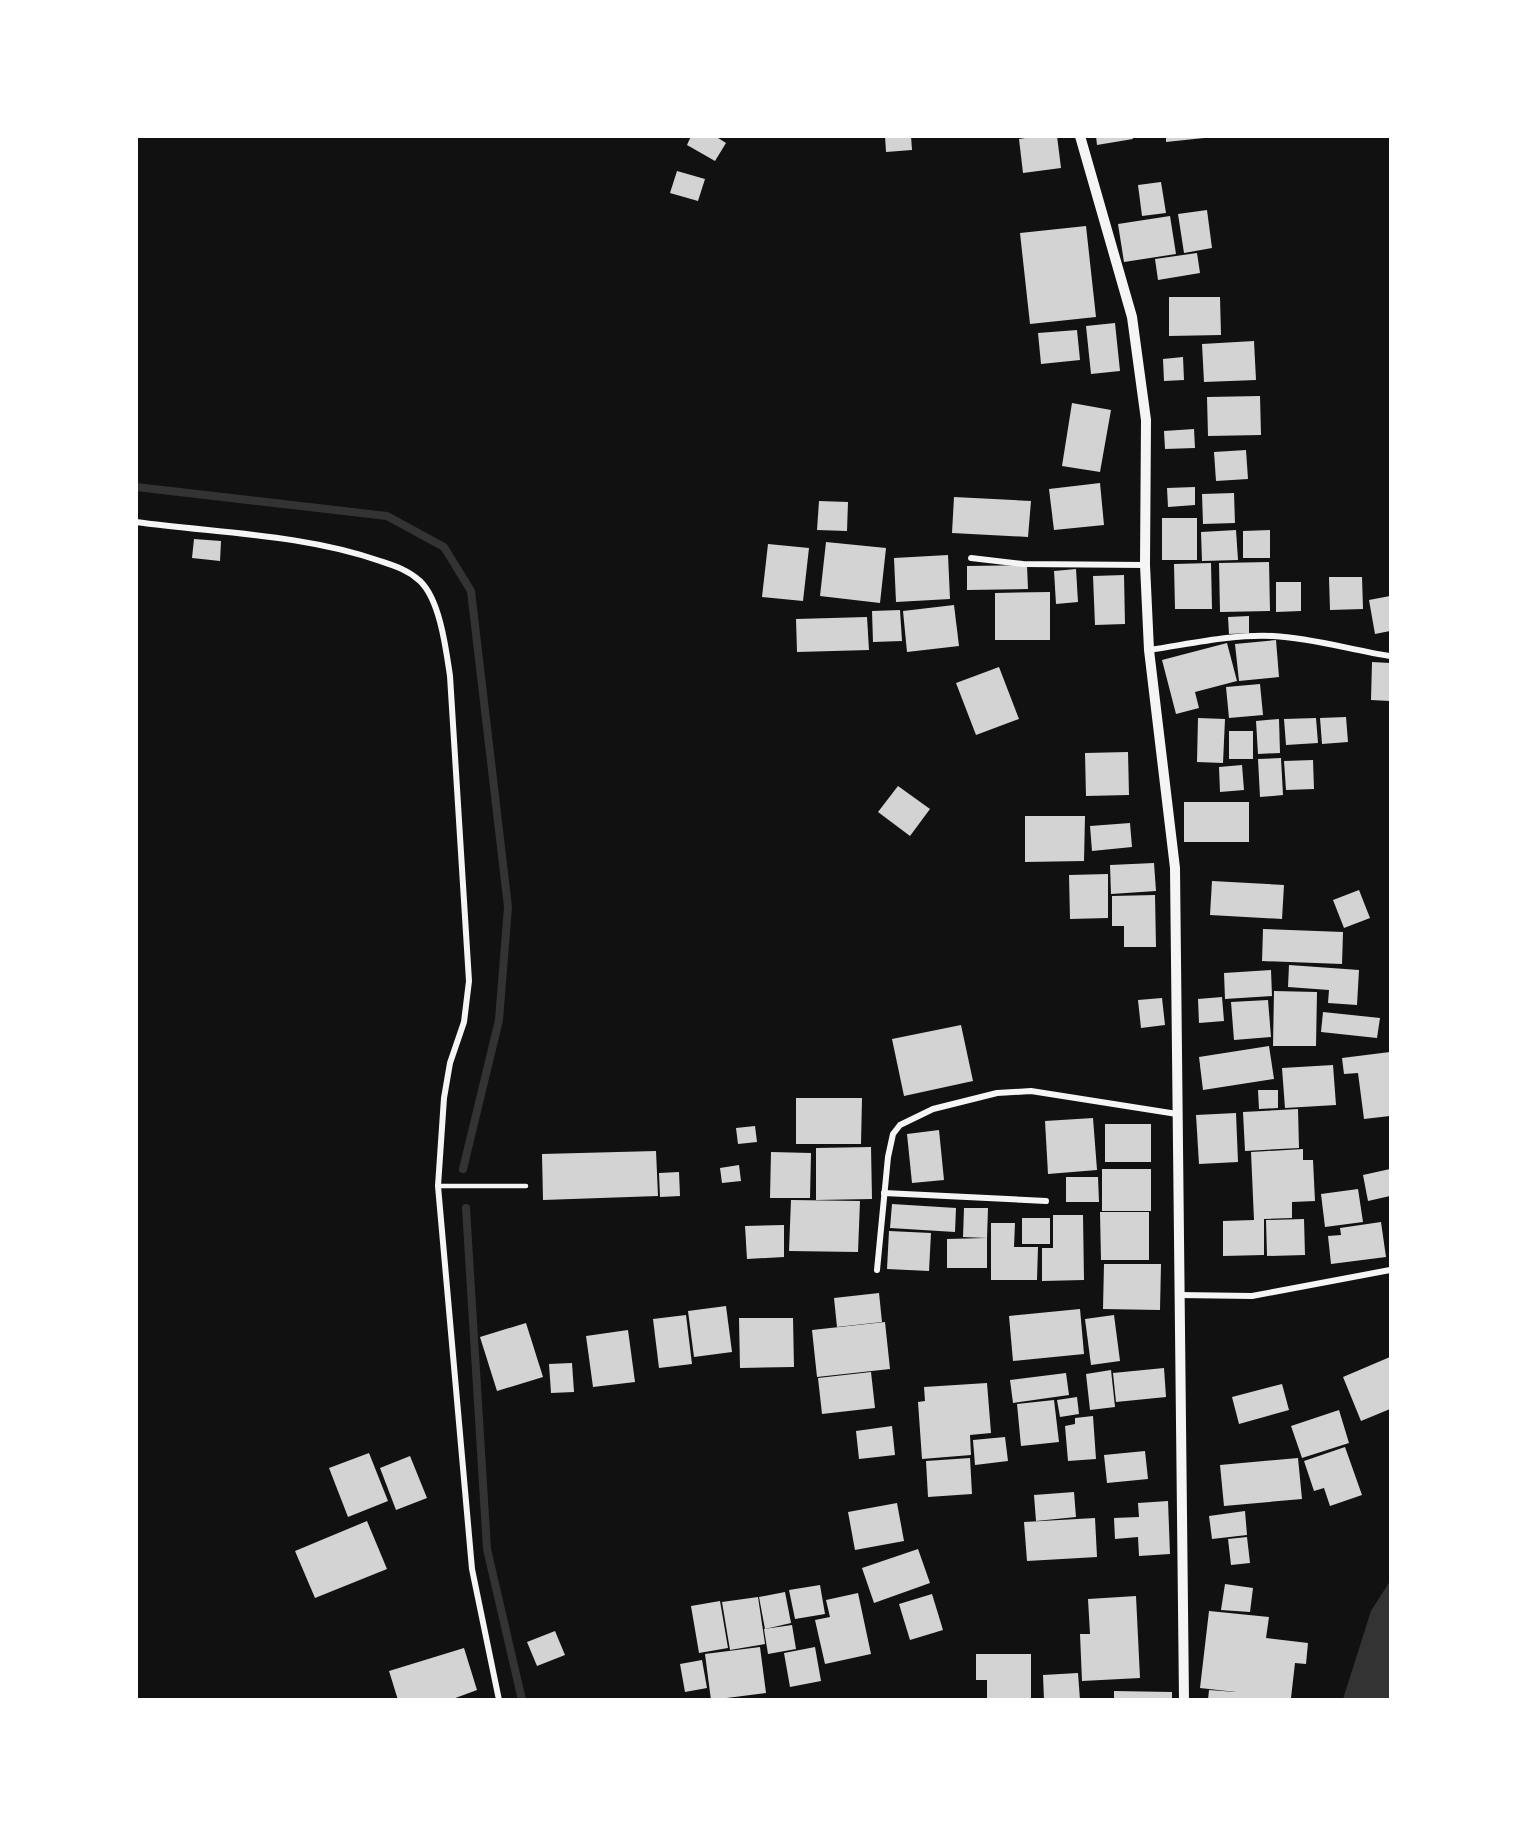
<svg xmlns="http://www.w3.org/2000/svg" width="1527" height="1836" font-family="'Open Sans',sans-serif">
	<style>
		.water { fill: #333 }
		.lines { fill: none; stroke-linecap: round; stroke-linejoin: round }
		.stream { stroke: #333; stroke-width: 8 }
		.building { fill: #d3d3d3 }
		.service { stroke: #f5f5f5; stroke-width: 4.5 }
		.minor { stroke: #f5f5f5; stroke-width: 6 }
		.tertiary { stroke: #f5f5f5; stroke-width: 10 }
	</style>
	<rect width="100%" height="100%" fill="#111"/>
	<path class="water" d="M1390,1581v118h-47l28,-88z"/>
	<g class="lines">
		<g class="stream">
			<path d="M136,487l251,29 57,31 27,44 37,316 -9,113 -36,149"/>
			<path d="M466,1208l21,341 35,151"/>
		</g>
	</g>
	<g class="building">
		<path d="M691,136h24l11,7 -11,18 -28,-16z"/>
		<path d="M885,136h26l1,14 -26,2z"/>
		<path d="M1038,136h19l4,32 -38,5 -4,-34z"/>
		<path d="M1096,136h36l1,3 -36,6z"/>
		<path d="M1166,136h38v2l-38,4z"/>
		<path d="M677,171l28,8 -7,22 -28,-8z"/>
		<path d="M1161,182l5,31 -24,3 -4,-31z"/>
		<path d="M1207,210l5,38 -28,5 -6,-39z"/>
		<path d="M1170,216l6,38 -52,8 -6,-38z"/>
		<path d="M1086,226l10,91 -66,7 -10,-91z"/>
		<path d="M1197,253l3,20 -42,7 -3,-21z"/>
		<path d="M1169,297h51l1,38 -52,1z"/>
		<path d="M1115,323l5,48 -29,3 -5,-48z"/>
		<path d="M1077,330l3,30 -39,4 -3,-31z"/>
		<path d="M1254,341l2,39 -52,2 -2,-38z"/>
		<path d="M1183,357l1,23 -20,1 -1,-22z"/>
		<path d="M1260,396l1,39 -53,1 -1,-39z"/>
		<path d="M1072,403l39,7 -11,62 -38,-6z"/>
		<path d="M1194,429l1,19 -30,1 -1,-18z"/>
		<path d="M1246,450l2,29 -32,2 -2,-29z"/>
		<path d="M1100,483l4,42 -50,5 -5,-41z"/>
		<path d="M1195,487v18l-27,2 -1,-19z"/>
		<path d="M1234,493l1,30 -32,1 -1,-30z"/>
		<path d="M954,497l77,4 -3,36 -76,-4z"/>
		<path d="M819,501l29,1 -1,29 -30,-1z"/>
		<rect x="1162" y="518" width="35" height="42"/>
		<path d="M1236,530l2,30 -36,1 -1,-29z"/>
		<path d="M1270,530v28h-27v-27z"/>
		<path d="M194,539l27,2 -1,20 -28,-3z"/>
		<path d="M826,542l60,6 -6,55 -60,-7z"/>
		<path d="M768,544l41,4 -6,53 -41,-4z"/>
		<path d="M948,555l2,44 -54,3 -2,-44z"/>
		<path d="M1269,562l1,49 -50,1 -1,-49z"/>
		<path d="M1211,563l1,46h-37l-1,-45z"/>
		<path d="M1027,565l1,24 -61,1v-24z"/>
		<path d="M1076,569l2,33 -22,2 -2,-33z"/>
		<path d="M1124,575l1,49 -30,1 -2,-49z"/>
		<path d="M1329,577h33l1,32 -33,1z"/>
		<path d="M1276,582h25v29l-25,1z"/>
		<path d="M1050,592v48h-55v-47z"/>
		<path d="M1390,596v35l-15,3 -6,-34z"/>
		<path d="M954,605l5,41 -52,6 -4,-41z"/>
		<path d="M900,610l2,31 -29,1 -1,-31z"/>
		<path d="M1249,616v17l-20,1 -1,-17z"/>
		<path d="M867,617l2,33 -72,2 -1,-33z"/>
		<path d="M1276,640l3,37 -40,4 -4,-37z"/>
		<path d="M1227,643l10,38 -42,11 4,16 -23,6 -14,-54z"/>
		<path d="M1372,662l18,1v38l-19,-1z"/>
		<path d="M999,667l20,52 -43,16 -20,-52z"/>
		<path d="M1260,684l3,31 -34,3 -3,-31z"/>
		<path d="M1346,717l2,25 -26,2 -2,-26z"/>
		<path d="M1198,718l27,1 -2,44 -26,-1z"/>
		<path d="M1316,718l2,25 -32,2 -2,-26z"/>
		<path d="M1279,719l1,34 -22,1 -2,-33z"/>
		<rect x="1229" y="731" width="24" height="28"/>
		<path d="M1128,752l1,43 -43,1 -1,-43z"/>
		<path d="M1281,758l2,37 -23,2 -2,-38z"/>
		<path d="M1313,760l1,29 -28,1 -2,-29z"/>
		<path d="M1242,765l2,25 -24,2 -1,-25z"/>
		<path d="M898,786l32,23 -20,27 -32,-24z"/>
		<rect x="1184" y="802" width="65" height="40"/>
		<path d="M1025,816h60l-1,45 -59,1z"/>
		<path d="M1130,823l2,24 -40,4 -2,-25z"/>
		<path d="M1154,863l2,28 -45,3 -1,-29z"/>
		<path d="M1108,874v44l-38,1 -1,-44z"/>
		<path d="M1212,881l72,4 -2,34 -72,-4z"/>
		<path d="M1359,890l11,28 -26,10 -11,-28z"/>
		<path d="M1155,895l1,52h-32v-21h-12v-30z"/>
		<path d="M1263,929l80,3 -1,32 -80,-3z"/>
		<path d="M1289,965l70,5 -2,35 -29,-2 1,-13 -41,-3z"/>
		<path d="M1271,970l1,26 -47,3 -1,-26z"/>
		<path d="M1274,991l43,1 -1,54h-43z"/>
		<path d="M1222,997l2,24 -25,2 -1,-24z"/>
		<path d="M1162,998l3,27 -24,3 -3,-28z"/>
		<path d="M1268,1000l3,37 -37,3 -3,-38z"/>
		<path d="M1323,1012l57,6 -3,20 -56,-6z"/>
		<path d="M961,1025l12,56 -69,15 -12,-57z"/>
		<path d="M1269,1046l5,33 -71,11 -4,-33z"/>
		<path d="M1390,1052v64l-26,3 -6,-46 -14,1 -2,-16z"/>
		<path d="M1333,1065l3,40 -51,3 -3,-40z"/>
		<path d="M1258,1090h20v18l-19,1z"/>
		<path d="M796,1098h66l-1,46h-65z"/>
		<path d="M1298,1109l1,39 -54,3 -2,-39z"/>
		<path d="M1236,1113l2,49 -39,2 -3,-49z"/>
		<path d="M1093,1118l4,52 -49,4 -3,-53z"/>
		<rect x="1105" y="1124" width="46" height="38"/>
		<path d="M755,1126l2,16 -19,2 -2,-16z"/>
		<path d="M939,1130l5,50 -32,3 -5,-49z"/>
		<path d="M871,1147l1,52 -56,1v-52z"/>
		<path d="M1303,1149v11h10l2,41 -23,1v16l-28,1v36l-41,1v-35l31,-1 -3,-68z"/>
		<path d="M656,1151l2,45 -115,4 -1,-46z"/>
		<path d="M771,1152l40,1 -1,45h-40z"/>
		<path d="M739,1165l2,16 -19,2 -2,-15z"/>
		<rect x="1102" y="1169" width="49" height="42"/>
		<path d="M1390,1169v27l-22,5 -5,-26z"/>
		<path d="M679,1172l1,24 -20,1 -1,-24z"/>
		<path d="M1066,1177h32l1,25h-33z"/>
		<path d="M1358,1189l5,33 -38,5 -4,-33z"/>
		<path d="M791,1200l69,1 -2,51 -69,-1z"/>
		<path d="M892,1204l64,4 -1,24 -65,-4z"/>
		<path d="M964,1208h24l-1,30 -24,-1z"/>
		<path d="M1100,1212h49v48h-48z"/>
		<path d="M1053,1215h30l1,65 -42,1v-33h11z"/>
		<rect x="1022" y="1218" width="28" height="26"/>
		<path d="M1304,1219l1,36 -38,1 -1,-36z"/>
		<path d="M1381,1222l5,35 -55,7 -3,-28 13,-1 -1,-7z"/>
		<path d="M991,1223h24l-1,24h24l-1,33h-46z"/>
		<path d="M784,1225v32l-37,2 -2,-33z"/>
		<path d="M889,1231l42,2 -2,38 -42,-2z"/>
		<path d="M987,1238v30h-40v-29z"/>
		<path d="M1104,1264h57l-1,46 -57,-1z"/>
		<path d="M879,1293l3,29 -45,5 -3,-29z"/>
		<path d="M726,1306l6,46 -38,5 -6,-46z"/>
		<path d="M1080,1309l4,45 -71,7 -4,-45z"/>
		<path d="M686,1315l6,49 -33,4 -6,-49z"/>
		<path d="M1114,1315l6,46 -29,4 -6,-46z"/>
		<path d="M739,1318h54l1,49 -54,1z"/>
		<path d="M885,1322l5,47 -73,8 -5,-47z"/>
		<path d="M526,1323l17,54 -46,14 -17,-54z"/>
		<path d="M628,1330l7,52 -42,5 -7,-51z"/>
		<path d="M1390,1357v52l-29,12 -18,-44z"/>
		<path d="M572,1363l2,29 -23,1 -2,-29z"/>
		<path d="M1164,1368l2,29 -50,5 -3,-29z"/>
		<path d="M1111,1370l4,37 -25,3 -4,-36z"/>
		<path d="M871,1372l4,36 -53,6 -4,-36z"/>
		<path d="M1066,1373l3,22 -56,8 -3,-23z"/>
		<path d="M987,1383l4,50 -21,2 1,20 -49,4 -4,-57 7,-1 -1,-14z"/>
		<path d="M1282,1384l7,26 -50,14 -7,-27z"/>
		<path d="M1077,1397l2,17 -19,3 -3,-17z"/>
		<path d="M1054,1400l5,42 -38,4 -4,-42z"/>
		<path d="M1339,1410l10,33 -47,15 -11,-32z"/>
		<path d="M1093,1416l3,43 -28,2 -3,-35 10,-2v-6z"/>
		<path d="M892,1426l3,29 -36,4 -3,-28z"/>
		<path d="M1005,1437l3,24 -33,4 -2,-25z"/>
		<path d="M1345,1447l17,48 -32,11 -6,-18 -10,3 -10,-30z"/>
		<path d="M1145,1451l3,28 -41,4 -3,-28z"/>
		<path d="M369,1453l19,48 -40,16 -19,-49z"/>
		<path d="M410,1456l17,42 -31,12 -16,-42z"/>
		<path d="M970,1458l2,36 -44,3 -2,-36z"/>
		<path d="M1298,1458l4,41 -78,7 -4,-41z"/>
		<path d="M1074,1492l2,25 -40,4 -2,-26z"/>
		<path d="M1168,1501l2,53 -31,2 -1,-19 -23,2 -1,-21 25,-1 -1,-14z"/>
		<path d="M897,1503l7,38 -49,9 -7,-38z"/>
		<path d="M1245,1511l2,24 -35,4 -3,-23z"/>
		<path d="M1095,1518l2,39 -70,4 -3,-39z"/>
		<path d="M367,1521l20,48 -72,29 -20,-47z"/>
		<path d="M1247,1537l3,26 -19,2 -3,-26z"/>
		<path d="M918,1549l12,34 -56,20 -12,-35z"/>
		<path d="M1225,1584l28,4 -3,24 -29,-2z"/>
		<path d="M820,1585l5,29 -30,5 -6,-29z"/>
		<path d="M785,1592l6,31 -26,6 -6,-32z"/>
		<path d="M858,1593l13,61 -46,10 -10,-44 15,-3 -4,-17z"/>
		<path d="M932,1594l11,36 -33,10 -11,-36z"/>
		<path d="M1136,1596l4,82 -58,3 -2,-47h10l-2,-35z"/>
		<path d="M758,1597l7,47 -35,6 -8,-48z"/>
		<path d="M720,1601l8,47 -29,5 -8,-47z"/>
		<path d="M1209,1611l60,6 -3,21 42,5 -2,21 -11,-1 -4,35 -83,2 1,-10 27,2 -36,-4z"/>
		<path d="M792,1625l4,24 -28,5 -4,-25z"/>
		<path d="M555,1631l10,24 -28,11 -10,-24z"/>
		<path d="M760,1647l6,46 -55,7 -6,-46z"/>
		<path d="M815,1647l6,34 -31,6 -6,-34z"/>
		<path d="M464,1648l13,42 -27,10h-52l-9,-29z"/>
		<path d="M976,1654h55v46h-44v-20h-11z"/>
		<path d="M702,1660l5,28 -22,4 -5,-28z"/>
		<path d="M1078,1673l2,27h-36l-1,-25z"/>
		<path d="M1114,1691l58,1v8h-58z"/>
	</g>
	<g class="lines">
		<path class="service" d="M438,1186h88"/>
		<g class="minor">
			<path d="M136,522c80,11 167,12 244,39 15,5 28,9 40,20 20,19 26,68 30,95l19,305 -5,41 -14,41 -6,35 -6,88 34,383 27,131"/>
			<path d="M971,558l52,6 122,1"/>
			<path d="M1149,650c41,-6 83,-16 124,-14 40,2 78,14 117,20"/>
			<path d="M884,1193l162,8"/>
			<path d="M877,1270l11,-113 5,-23 7,-9 33,-16 64,-16 34,-2 146,23"/>
			<path d="M1179,1295l73,1 138,-26"/>
		</g>
		<path class="tertiary" d="M1080,136l52,181 14,103 -1,145 4,85 26,218 9,832"/>
	</g>
	<rect width="1527" height="1836" fill="none" stroke="#ffffff" stroke-width="276"/>
</svg>
